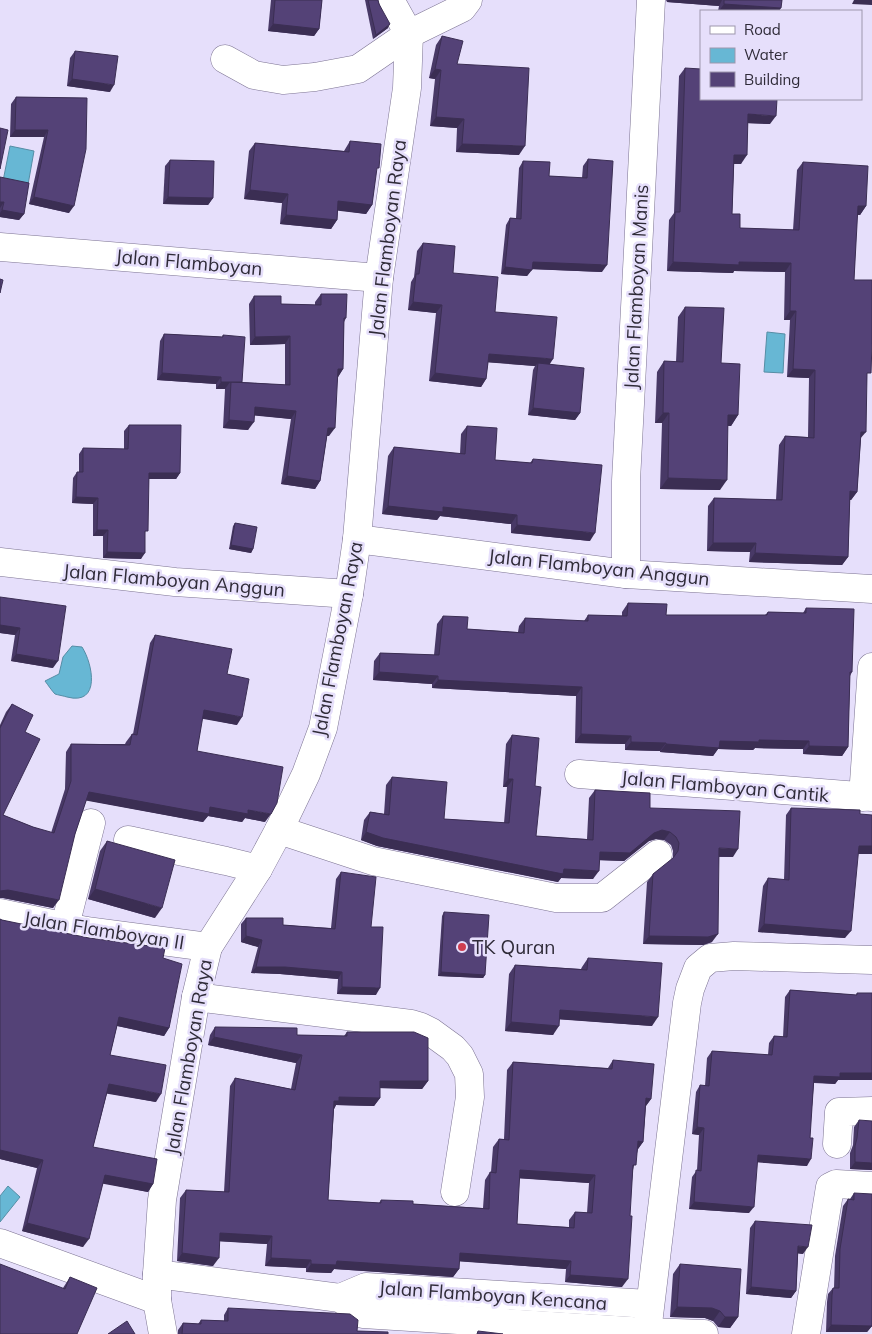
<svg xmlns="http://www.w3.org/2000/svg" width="872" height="1334" font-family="Mulish,sans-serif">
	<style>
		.water { fill: #67b7d4; stroke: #568da5 }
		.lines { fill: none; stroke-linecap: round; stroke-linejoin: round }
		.minor-casing { stroke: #7c7392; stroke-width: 29 }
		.minor { stroke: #fff; stroke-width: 28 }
		.wall { fill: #483966; fill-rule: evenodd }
		.shaded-wall { fill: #3b2e53 }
		.building { fill: #544277; stroke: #3b2e53; fill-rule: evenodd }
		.poi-dot { fill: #ce3e50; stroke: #e6dffb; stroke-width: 2 }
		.labels { text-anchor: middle; stroke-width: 5; stroke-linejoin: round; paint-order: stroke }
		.street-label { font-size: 19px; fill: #2f2b38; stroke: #e6dffb }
		.poi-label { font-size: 19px; fill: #2f2b38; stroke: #e6dffb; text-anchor: start }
	</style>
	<rect width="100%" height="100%" fill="#e6dffb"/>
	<g class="water">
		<path d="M10,146l24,5 -8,45 -25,-5z"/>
		<path d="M767,332l18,2 -2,39 -19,-1z"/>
		<path d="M72,646l10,1c11,17 19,59 -15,50 -3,-1 -9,-2 -12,-3 -3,-3 -7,-9 -10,-13l14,-7 4,-17z"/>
		<path d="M8,1186l12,11 -20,25v-26z"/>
	</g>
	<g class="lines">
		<defs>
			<g id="minor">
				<path d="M225,59l29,16 29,5 32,-3 43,-8 51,-35 53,-26 6,-8"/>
				<path d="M0,247l379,31"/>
				<path d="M357,539l269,35 246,15"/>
				<path d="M0,562l175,20 174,12"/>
				<path d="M626,574v-93l25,-481"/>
				<path d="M579,774l293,23"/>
				<path d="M863,797l9,-130"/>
				<path d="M279,830l94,31 183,37h46l56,-44"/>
				<path d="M128,840l98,21 32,8"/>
				<path d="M0,913l86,18 122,16"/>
				<path d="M65,926l26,-103"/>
				<path d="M196,997l215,27 10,3 10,5 22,16 7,8 9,18 1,23 -15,95"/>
				<path d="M837,1144l2,-32 33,-1"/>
				<path d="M0,1243l157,57"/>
				<path d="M157,1274l183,24 23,16 284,18 40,-329 3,-14 8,-21 12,-10 24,-2 138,4"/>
				<path d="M340,1298l26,-11 283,17"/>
				<path d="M647,1332l57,2"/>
				<path d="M163,1334l-6,-34v-26l5,-74 34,-203 12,-50 50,-78 21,-39 27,-56 17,-46 26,-134 8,-55 22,-261 28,-190 2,-54 -19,-34"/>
				<path d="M806,1334l24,-147 6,-3 36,2"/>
			</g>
		</defs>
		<use href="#minor" class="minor-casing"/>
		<use href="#minor" class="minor"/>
	</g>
	<g class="wall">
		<path d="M271,0h51l-3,29 -5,7 -46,-5z"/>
		<path d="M365,0h13l10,28 -15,11z"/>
		<path d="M666,0h116l-3,11h-61l1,-5 -52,-4z"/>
		<path d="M442,36l15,28 62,91 -63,-3 1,-24 -27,-2 5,-47 -6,-1 7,-33z"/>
		<path d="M75,51l35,41 -43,-6 3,-28z"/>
		<path d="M685,68l85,56 -22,-1 -7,41h-7l-2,50 8,14 53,2 4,-60 6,-8 63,44 -6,9h-3l-3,65 13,98 -6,60 -4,54 -6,8h-1l-2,57 -6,8 -93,-3 1,-10 -43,-1 1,-45 6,-8 62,2 3,-55 6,-9 23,1 1,-59 -22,-1 3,-57h-6l1,-48 -51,-1 -1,2 -66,-2 2,-51 5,-7 5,-137z"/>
		<path d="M16,97l71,1 -18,115 -40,-9 15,-67h-34l1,-33z"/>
		<path d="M350,141l26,30 -4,34 -6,9 -28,-4 -1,10 -6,9 -51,-5 2,-21 -38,-4 5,-48 6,-8 89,8z"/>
		<path d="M588,159l14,113 -70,-3 -5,7 -26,-2 5,-49 4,-7h6l3,-50 4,-7 26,15 33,2 1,-12z"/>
		<path d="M170,160l43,38 -5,7 -45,-1 2,-38z"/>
		<path d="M0,177l24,37 -5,6 -19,-3z"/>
		<path d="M423,243l30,30 97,91 30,49 -5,7 -47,-5 5,-45 2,-4 -47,-4 -2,17 -5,8 -52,-6 7,-68 -28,-3 3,-28 3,-5 3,-26z"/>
		<path d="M321,294l25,24 -2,4 -1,47 -5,8 -9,59h-2l-7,45 -5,8 -34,-5 10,-65 -37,-4 -6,15 -25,-2 2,-39h-9v-5l-59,-4 3,-39 4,-7 58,3 1,-2 19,47 43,3v-41l-35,1 -1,-41 5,-8 27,8 34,1v-3z"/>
		<path d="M685,307l36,56 17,52 -7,11h-3l-8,64 -60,-1 2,-66h-7l2,-51 7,-11 12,1 2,-45z"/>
		<path d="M129,425l51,48 -4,6h-27l-4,55 -4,25 -38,-1v-22h-10v-32l-21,-1 1,-25 4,-6h2v-18l4,-6 41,1v-18z"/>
		<path d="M467,426l28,34 35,3 3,-4 57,82 -79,-8v-9l-71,-8 -3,4 -55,-6 6,-58 6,-9 66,7 1,-20z"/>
		<path d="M235,523l18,26 -2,4 -22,-4 4,-23z"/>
		<path d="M0,597l53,71 -42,-7 4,-26 -15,-2z"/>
		<path d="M628,603l38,12h99l3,-3 35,1 3,-5 46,64 -2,4 -2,71 -6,9 -39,-2v-5l-48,-1 -2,2 -35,-1 -5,7 -53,-4v-1l-35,-1v-6l-50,-1 1,-47 -144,-8v-4l-59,-4 1,-19 6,-8 54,2 3,-31 6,-8 24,13 51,3 1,-6 6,-8 59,3 4,-6 34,1v-4z"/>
		<path d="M155,635l72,39 10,51 -35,-7 -5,33 68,71 -20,-4 -3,4 -34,-6 -5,6 -117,-22 -11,34 -22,74 -50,-10h-3v-173l6,-13 6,-8 13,28 -22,83 30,12 18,6 14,-44 1,-37 5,-8h54l1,-2 6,-8h1l17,-91z"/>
		<path d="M512,735l23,51 1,50 51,3 2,-41 6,-8 55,18 83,49h-14l-7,85 -9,3 -60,-1 4,-62 6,-8 20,-15v-8l-2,-6 -7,-5 -8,-1 -7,2 -25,20 -25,-1 -6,19 -32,-1 -3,4 -181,-36 -16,-6 3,-20 6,-8 14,2 2,-29 6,-8 52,42 60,4 3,-36h-4l3,-43z"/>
		<path d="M791,808l67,46 -13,84 -87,-6 5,-46 5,-8 16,2 2,-65z"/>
		<path d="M107,841l48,77 -67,-19 12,-48z"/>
		<path d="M341,872l30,55 5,68 -39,-1 1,-15 -58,-5 -29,-1 7,-26 -17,-5v-18l5,-6 37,7 48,3 5,-49z"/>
		<path d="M444,912l41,63 -2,3 -45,-2 4,-60z"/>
		<path d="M0,919l2,1 161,38 6,70 -5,8 -47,-10 -7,29 46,47 -49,-9 -14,54 60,37 -5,8 -45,-9 -20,64 -61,-16 15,-63 -37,-9z"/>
		<path d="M588,958l64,68 -93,-7 -6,16 -48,-4 4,-57 6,-9 66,4 1,-2z"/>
		<path d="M790,990l66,5 1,-2h15v87h-34l-3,4 -21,-1 -7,83 -50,-4 -8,51 -60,-4 3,-32 5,-7 2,-35 -7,-1 4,-42 4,-7 5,1 2,-28 5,-7 56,4 1,-12 5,-7 9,1 2,-40z"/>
		<path d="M215,1027l82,8 47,1 3,-4 81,49 -6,8 -42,-1v10l-6,8 -38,-1 -2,4 -6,91 51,3 2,-3 32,4 70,4 2,-28 5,-8h1l2,-25 6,-8h5l3,-69 6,-8 95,6 5,-8 38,39 -5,7 -3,36 -5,7 -5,21 -11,117 -57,-5 1,-13 -107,-8v8l-6,8 -119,-8 -3,4 -25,-1v-4l-41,-2 2,-22 -48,-3 -6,25 -36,-5 3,-63 6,-8 38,2 6,-106 5,-8 56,11 5,-26 -88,-18 2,-10zM519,1178l70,5 -2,30 -12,-1 -6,8v7l-52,-3z"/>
		<path d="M859,1120l13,50 -22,-1v-16l3,-8 1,-18z"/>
		<path d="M854,1193l18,133 -5,6h-41l1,-30 1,-8 5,-6h1l1,-32 8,-50 5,-7h2z"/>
		<path d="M755,1221l48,33 -5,-1 -2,38 -5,7 -45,-4 4,-66z"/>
		<path d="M680,1264l58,53 -8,11 -12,-1 -5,-6 -8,-3 -35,-1 3,-43z"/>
		<path d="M70,1277l7,57 -14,-46z"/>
		<path d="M228,1308l129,23 31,3h-210v-4l5,-7 15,1 3,-4 23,1v-6z"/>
	</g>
	<g class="shaded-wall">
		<path d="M668,0h54l-3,6 -52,-4z"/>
		<path d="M854,0h18v5l-20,-1z"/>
		<path d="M724,4l57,4 -2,3h-60z"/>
		<path d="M273,24l46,5 -5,7 -46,-5z"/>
		<path d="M390,24l-2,4 -15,11 3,-4z"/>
		<path d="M435,69l6,1 -6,9 -6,-1z"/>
		<path d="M72,79l42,6 -4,7 -43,-6z"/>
		<path d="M748,114l28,2 -6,8 -28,-1z"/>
		<path d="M436,117l28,2 -7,9 -27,-2z"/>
		<path d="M15,130h33l-4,7h-34z"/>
		<path d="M462,144l63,2 -6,9 -63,-3z"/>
		<path d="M734,155h13l-6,9h-13z"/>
		<path d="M250,190l38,4 -6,9 -38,-4z"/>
		<path d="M34,197l40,9 -5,7 -40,-9z"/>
		<path d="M168,197l45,1 -5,7 -45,-1z"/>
		<path d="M338,201l34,4 -6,9 -34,-4z"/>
		<path d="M0,202h4l-4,6z"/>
		<path d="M858,206h8l-6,9h-9z"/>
		<path d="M2,210l22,4 -5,6 -19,-3v-4z"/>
		<path d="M286,215l51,5 -6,9 -51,-5z"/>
		<path d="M533,262l74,3 -5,7 -74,-3z"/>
		<path d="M673,262h66l52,1 -6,9 -51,-1 -1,2 -66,-2z"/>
		<path d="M505,267l27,3 -5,6 -26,-2z"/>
		<path d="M413,302l29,3 -6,8 -28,-3z"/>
		<path d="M790,311h6l-6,9h-6z"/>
		<path d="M290,336l-5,8 -35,1 5,-8z"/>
		<path d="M489,354l64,5 -5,8 -10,-4 -3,3 -52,-4z"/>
		<path d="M338,369h5l-5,8z"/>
		<path d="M793,369l22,1 -6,8 -22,-1z"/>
		<path d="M162,373l59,4 -5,7 -59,-4z"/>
		<path d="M435,373l51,6 -5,8 -52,-6z"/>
		<path d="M221,382h9l-5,7h-9z"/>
		<path d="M255,407l41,4 -5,8 -42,-4z"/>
		<path d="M533,408l47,5 -5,7 -47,-5z"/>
		<path d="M663,413h6l-7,10h-7z"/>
		<path d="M728,415h10l-7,11 -10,-1z"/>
		<path d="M229,420l25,2 -6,8 -25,-2z"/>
		<path d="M328,428h7l-6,8h-7z"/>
		<path d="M861,432h5l-7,8z"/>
		<path d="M149,473h31l-4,6h-31z"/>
		<path d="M287,476l33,5 -5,8 -34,-5z"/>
		<path d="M668,478l59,2 -7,10 -60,-1z"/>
		<path d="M850,491l7,1 -6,8h-7z"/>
		<path d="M76,497l22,1 -5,6 -21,-1z"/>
		<path d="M388,506l55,1 74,8 -6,9 -71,-8 -3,4 -55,-6z"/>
		<path d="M517,525l78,8 -5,8 -79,-8z"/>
		<path d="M97,530h11l-5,6h-10z"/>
		<path d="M713,543h43l-6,9 -43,-1z"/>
		<path d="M231,545l22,4 -2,4 -22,-4z"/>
		<path d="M107,552l38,1 -4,6 -38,-1z"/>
		<path d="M755,553l93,4 -6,8 -93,-3z"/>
		<path d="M0,625l20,3 -5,7 -15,-2z"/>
		<path d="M16,654l42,7 -5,7 -42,-7z"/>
		<path d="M379,672l59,4 -6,8 -59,-4z"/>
		<path d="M438,680l144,7 -6,9 -144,-8z"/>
		<path d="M204,710l38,7 -5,8 -39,-7z"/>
		<path d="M581,734l50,2 -6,8 -50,-1z"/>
		<path d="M759,740l50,1 -6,8 -48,-1 -2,2 -35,-1 -5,7 -53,-4 6,-8 54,-3z"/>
		<path d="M631,742l35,1 -6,8 -35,-1z"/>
		<path d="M809,746l39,1 -6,9 -39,-2z"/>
		<path d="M508,779h5l-6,8h-4z"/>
		<path d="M89,792l121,15 38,3 23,4 -6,8 -20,-4 -3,4 -34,-6 -5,6 -120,-22z"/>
		<path d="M662,830l8,2 -6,8 -8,-1 -7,2 -25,20 -30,-1 6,-8z"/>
		<path d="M366,832l198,37 35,2 -6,8 -32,-1 -3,4 -181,-36 -16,-6z"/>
		<path d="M859,846h13v8h-18z"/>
		<path d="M719,848l19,1 -5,8 -20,-1z"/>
		<path d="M95,889l67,19 -7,10 -67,-19z"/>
		<path d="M8,890l51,10 -6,8 -50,-10h-3v-7z"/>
		<path d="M764,924l87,7 -6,7 -87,-6z"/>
		<path d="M718,934l-6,8 -9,3 -60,-1 6,-8z"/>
		<path d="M246,936l16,4 -4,7 -17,-5z"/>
		<path d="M256,967h29l57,5 -4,7 -58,-5 -29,-1z"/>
		<path d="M441,972l44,3 -2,3 -45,-2z"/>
		<path d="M342,987l38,1 -4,7 -39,-1z"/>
		<path d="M560,1010l98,7 -6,9 -98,-7z"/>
		<path d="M119,1017l50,11 -5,8 -51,-11z"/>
		<path d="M511,1022l48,4 -6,9 -48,-4z"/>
		<path d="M214,1037l88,18 -6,8 -88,-18z"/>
		<path d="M840,1073h32v7h-34l-3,4 -25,-2 4,-6z"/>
		<path d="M380,1081h48l-6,8 -48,-1z"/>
		<path d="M109,1084l52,10 -5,8 -53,-9z"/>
		<path d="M339,1097l41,1 -6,8 -38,-1 -2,4v-8z"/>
		<path d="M646,1098l5,1 -6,8z"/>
		<path d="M697,1127l7,1 -5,7 -7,-1z"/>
		<path d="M638,1141l5,1 -5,7z"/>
		<path d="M0,1150l43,10 -6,8 -37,-9z"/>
		<path d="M758,1155l53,4 -4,7 -54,-4z"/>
		<path d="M855,1162l17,1v7l-22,-1z"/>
		<path d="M520,1170l75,5 -6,8 -75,-5z"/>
		<path d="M105,1175l48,9 -5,8 -49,-9z"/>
		<path d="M694,1202l60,5 -5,6 -60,-4z"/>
		<path d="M27,1223l62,16 -6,8 -61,-16z"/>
		<path d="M220,1233l52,3 -5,8 -53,-3z"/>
		<path d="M798,1246l10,1 -5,7 -10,-1z"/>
		<path d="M182,1253l37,5 -6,8 -36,-5z"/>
		<path d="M460,1253l111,8 -5,8 -112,-8z"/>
		<path d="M271,1258l40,2 -5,8 -41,-2z"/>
		<path d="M337,1261l122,8 -6,8 -119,-8 -3,4 -25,-1 5,-8z"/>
		<path d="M570,1275l58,4 -6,8 -57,-5z"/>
		<path d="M751,1287l45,4 -5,7 -45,-4z"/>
		<path d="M677,1307l35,1 8,3 -7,10 -8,-3 -35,-1z"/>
		<path d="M725,1317h13l-8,11 -12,-1z"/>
		<path d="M831,1325l41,1 -5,6h-41z"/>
	</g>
	<g class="building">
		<path d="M275,0h47l-3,29 -46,-5z"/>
		<path d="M368,0h10l1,4 11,20 -14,11z"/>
		<path d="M724,0h58l-1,8 -57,-4z"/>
		<path d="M442,36l21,5 -6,23 72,4 -4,78 -63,-2 2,-25 -28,-2 5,-47 -6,-1z"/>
		<path d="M75,51l43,5 -4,29 -42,-6z"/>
		<path d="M685,68l16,1v30h76l-1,17 -28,-2 -1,41h-13l-2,59h8v14l59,2 4,-68 65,4 -2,40h-8l-4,74h18v63l-1,30h-4l-1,59h-5l-4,60 -7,-1 -2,66 -93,-4 1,-10h-43l1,-45 68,2 3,-64 29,2 1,-68 -22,-1 3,-58h-6l1,-48 -52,-1v3l-66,-3 2,-50h5z"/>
		<path d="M16,97l71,1 -1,51 -12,57 -40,-9 14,-67h-33z"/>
		<path d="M0,128l8,2 -8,39z"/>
		<path d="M350,141l31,3 -2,24h-2l-5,37 -34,-4 -1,19 -51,-5 2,-21 -38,-4 5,-47 94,9z"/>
		<path d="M588,159l25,2 -6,104 -74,-3 -1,8 -27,-3 5,-49 11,1 2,-58 27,1 -1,14 38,2z"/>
		<path d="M170,160l44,1 -1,37 -45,-1z"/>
		<path d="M0,177l29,6 -5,31 -22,-4 2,-8h-4z"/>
		<path d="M423,243l32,3 -2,27 45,4 -3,35 62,5 -4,42 -64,-5 -3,25 -51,-6 7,-68 -29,-3 3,-28h3z"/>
		<path d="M0,279l3,1 -3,13z"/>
		<path d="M321,294h26l-1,24h-2l-1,51h-5l-3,59h-7l-8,53 -33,-5 9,-65 -41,-4 -1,15 -25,-2 2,-38 59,3v-49l-35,1 -1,-41h27v8l40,1z"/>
		<path d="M685,307l39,1 -3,55 19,1 -2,51h-10l-1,65 -59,-2 1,-65h-6l1,-52 19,1z"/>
		<path d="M164,334l59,3v-2l22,2 -3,45h-21v-5l-59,-4z"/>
		<path d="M538,363l46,5 -4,45 -47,-5z"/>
		<path d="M129,425h52l-1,48h-31l-1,58h-3v22l-38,-1 1,-22h-11l1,-32 -22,-1 1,-25h6v-24l45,1z"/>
		<path d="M467,426l30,2 -2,32 37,3 1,-4 69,6 -7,68 -78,-8v-10l-74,-8v5l-55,-6 6,-59 71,7z"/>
		<path d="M235,523l22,4 -4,22 -22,-4z"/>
		<path d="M0,597l66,9 -8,55 -42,-7 4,-26 -20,-3z"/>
		<path d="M628,603l39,1 -1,11h101l1,-3 38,1v-5l48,1 -2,63h-2l-2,75 -39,-1v-5l-50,-1v2l-39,-1 -1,7 -53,-4v-1l-35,-1v-6l-50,-2 1,-47 -144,-7v-4l-59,-4 1,-19 59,2 4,-39 25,1 -1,12 57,4 1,-15 63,3v-6l39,1z"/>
		<path d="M155,635l77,14 -5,25 22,5 -7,38 -38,-7 -7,41 86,16 -6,36 -6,11 -23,-4v4l-38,-7 -1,7 -120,-22 -14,42 -16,66 -51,-10 -8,1v-163l12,-24 21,11 -8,17 15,7 -37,76 30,12 21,6 17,-52v-37l59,1 2,-11 5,1z"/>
		<path d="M512,735l27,3 -4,48 6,1 -5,49 57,4 2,-50 55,3v15l90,3 -2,38 -19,-1 -1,86 -10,3 -59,-1 4,-62 20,-16 5,-7 1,-8 -3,-6 -6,-5 -8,-2 -8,3 -24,20 -30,-1 -1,19 -35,-2 -1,5 -180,-36 -17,-6 4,-20 19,3 3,-38 55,5 -3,37 65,4 4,-44h-5z"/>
		<path d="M791,808l69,2v4l12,1v31h-13l-8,85 -87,-7 4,-46 21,2z"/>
		<path d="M107,841l68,19 -13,48 -67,-19z"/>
		<path d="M341,872l35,5 -5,50h12l-3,61 -38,-1v-15l-57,-5h-29l6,-27 -16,-4v-18h37v7l52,4z"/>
		<path d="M444,912l45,3 -4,60 -44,-3z"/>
		<path d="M0,919l2,1 87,18 76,10 -2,10 19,6 -13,64 -50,-11 -9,38 56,10 -5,29 -52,-10 -16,63 64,12 -4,25 -48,-9 -16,64 -62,-16 16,-63 -43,-10z"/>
		<path d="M588,958l74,5 -4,54 -98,-7 -1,16 -48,-4 4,-57 72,5z"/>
		<path d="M790,990l67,5v-2h15v80h-32v4l-26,-1 -4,62h3l-2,21 -53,-4 -4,52 -60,-5 2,-32 5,1 3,-43 -7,-1 3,-42 9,1 3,-35 60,4 2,-19 13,1z"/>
		<path d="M215,1027l82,1v7l50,1v-4h67l14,6v43h-48v17l-41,-1v4h-5l-6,99 53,3v-3l32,1v3l76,5 1,-37 6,1 3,-34 10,1 4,-78 99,7 1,-9 41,4 -3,35 -5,-1 -3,44 -5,-1 -2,24h-3l-3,51h2l-4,63 -58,-4 1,-14 -111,-8 -1,16 -122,-8 -1,4 -25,-1v-4l-40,-2 1,-22 -52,-3 -1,25 -37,-5 4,-63 43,2 6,-114 60,12 7,-35 -88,-18zM520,1170l75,5 -3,38 -17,-1 -1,16 -57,-4z"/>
		<path d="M859,1120l13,1v42l-17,-1v-16l2,-8z"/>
		<path d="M854,1193l18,1v132l-41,-1 1,-30 1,-7h6l1,-39 8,-50 6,1z"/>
		<path d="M755,1221l57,4 -4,22 -10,-1 -2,45 -45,-4z"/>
		<path d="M0,1264l65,25 5,-12 27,11 -20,46h-77z"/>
		<path d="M680,1264l61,5 -3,48h-13l-5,-6 -8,-3 -35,-1z"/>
		<path d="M228,1308l122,6 8,6 -1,11 31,1v2h-206l1,-11 18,1v-4l27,1z"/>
		<path d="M127,1321l8,13h-27z"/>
		<path d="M478,1331l25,3h-26z"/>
	</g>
	<circle class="poi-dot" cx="462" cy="947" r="5"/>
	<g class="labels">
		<g class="street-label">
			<text transform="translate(387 238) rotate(-83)" y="7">Jalan Flamboyan Raya</text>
			<text transform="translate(189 262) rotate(5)" y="7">Jalan Flamboyan</text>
			<text transform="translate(636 287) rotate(-87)" y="7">Jalan Flamboyan Manis</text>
			<text transform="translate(599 567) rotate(6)" y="7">Jalan Flamboyan Anggun</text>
			<text transform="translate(174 580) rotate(5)" y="7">Jalan Flamboyan Anggun</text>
			<text transform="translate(337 639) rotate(-79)" y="7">Jalan Flamboyan Raya</text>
			<text transform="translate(725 786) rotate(5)" y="7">Jalan Flamboyan Cantik</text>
			<text transform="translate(104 930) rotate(9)" y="7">Jalan Flamboyan II</text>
			<text transform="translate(188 1057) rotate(-80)" y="7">Jalan Flamboyan Raya</text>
			<text transform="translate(493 1295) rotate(4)" y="7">Jalan Flamboyan Kencana</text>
		</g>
		<g class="poi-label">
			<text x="472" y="954">TK Quran</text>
		</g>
	</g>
	<rect x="700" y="10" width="162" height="90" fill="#e6dffb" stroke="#9d97ad"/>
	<rect x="710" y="26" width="25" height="8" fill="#ffffff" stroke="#9d97ad"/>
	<text x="744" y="35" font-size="15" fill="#2f2b38">Road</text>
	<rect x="710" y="48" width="25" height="15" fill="#67b7d4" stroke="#9d97ad"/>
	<text x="744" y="60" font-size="15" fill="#2f2b38">Water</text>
	<rect x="710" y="72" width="25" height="15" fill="#544277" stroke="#9d97ad"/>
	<text x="744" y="85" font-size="15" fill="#2f2b38">Building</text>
</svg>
